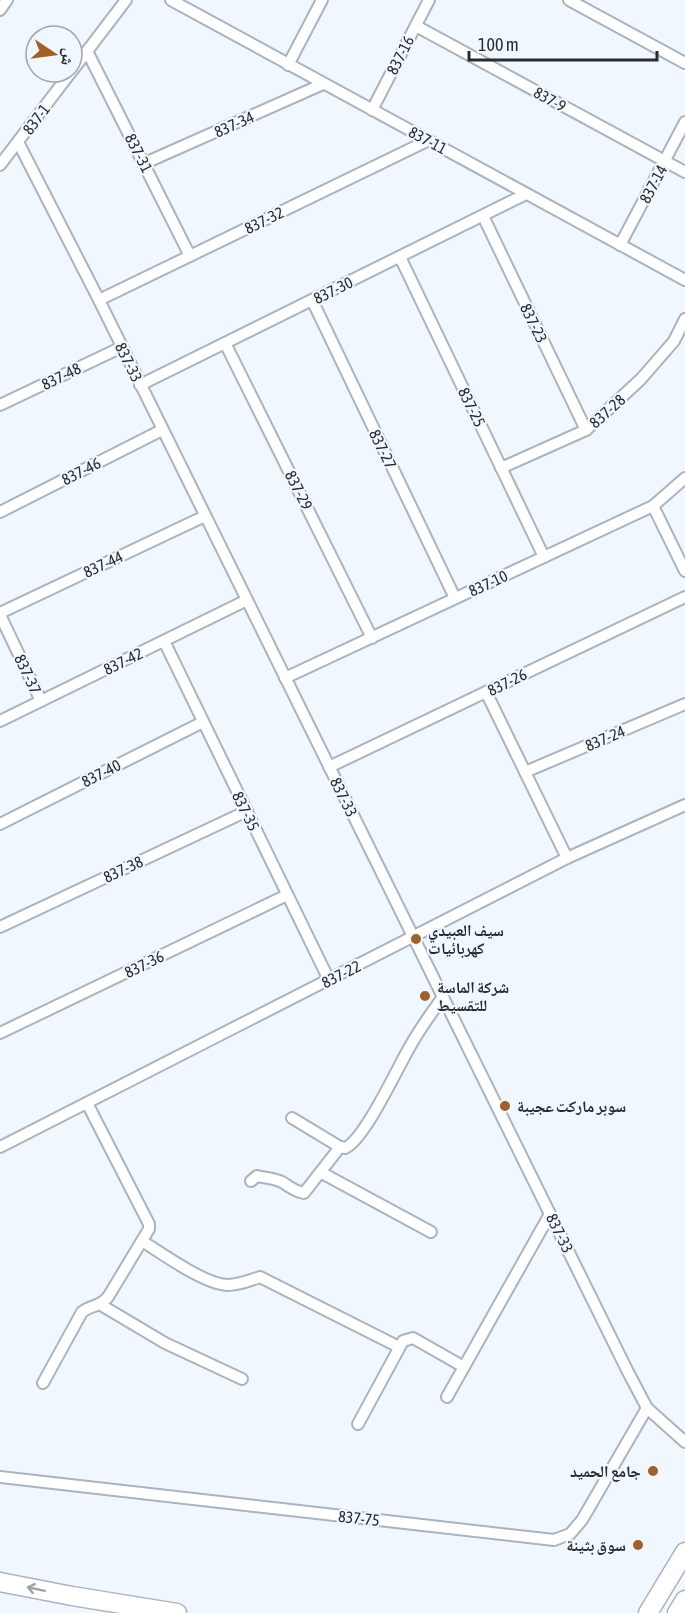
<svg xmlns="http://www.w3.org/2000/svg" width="685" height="1613" font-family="'Asap Condensed','Noto Naskh Arabic',sans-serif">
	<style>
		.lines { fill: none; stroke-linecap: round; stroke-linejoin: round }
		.street-casing { stroke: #aab3be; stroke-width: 14 }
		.primary-casing { stroke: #aab3be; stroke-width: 21 }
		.street { stroke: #fff; stroke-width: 10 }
		.primary { stroke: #fff; stroke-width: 18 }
		.oneway { stroke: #9ea0a2 }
		.poi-dot { fill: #9f6126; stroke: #f1f7fe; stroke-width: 2 }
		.labels { text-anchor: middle; stroke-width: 4.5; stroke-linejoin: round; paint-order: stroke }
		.street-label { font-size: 16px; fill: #282b30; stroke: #f1f7fe }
		.poi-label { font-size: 16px; font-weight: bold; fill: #282b30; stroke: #f1f7fe; text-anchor: start }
	</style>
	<rect width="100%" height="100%" fill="#f1f7fe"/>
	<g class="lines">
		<defs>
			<g id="street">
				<path d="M171,0l514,280"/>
				<path d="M569,0l116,63"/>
				<path d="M0,10l7,-10"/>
				<path d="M416,26l269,146"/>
				<path d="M87,51l103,205"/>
				<path d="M288,65l34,-65"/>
				<path d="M72,71l54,-71"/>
				<path d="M372,110l57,-110"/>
				<path d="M18,142l81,158 528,1070 20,38 38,34"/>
				<path d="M145,163l178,-79"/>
				<path d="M0,165l71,-93"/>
				<path d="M483,216l103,214"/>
				<path d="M620,245l65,-123"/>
				<path d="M400,257l144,300"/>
				<path d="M99,300l330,-160"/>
				<path d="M312,300l143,298"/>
				<path d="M225,343l147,295"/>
				<path d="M140,385l386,-191"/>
				<path d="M0,405l122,-58"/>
				<path d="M501,468l85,-38 55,-51 33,-38 11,-22"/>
				<path d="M653,506l32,65"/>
				<path d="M0,512l162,-82"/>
				<path d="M0,613l205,-97"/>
				<path d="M0,615l41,86"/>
				<path d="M164,641l165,339"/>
				<path d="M285,678l368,-172 32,-28"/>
				<path d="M486,692l81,166"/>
				<path d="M0,721l247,-121"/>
				<path d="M329,767l356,-170"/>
				<path d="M525,772l160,-68"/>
				<path d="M0,824l203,-102"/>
				<path d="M0,927l247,-116"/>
				<path d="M0,1033l287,-138"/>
				<path d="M292,1118l48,29 5,1c20,-8 54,-84 67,-105 9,-16 20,-31 31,-46"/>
				<path d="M0,1147l567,-289 118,-53"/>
				<path d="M322,1173l109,59"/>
				<path d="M251,1181l6,-5c8,2 17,2 25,6 8,5 12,9 22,11l36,-46"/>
				<path d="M142,1241c21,13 62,43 85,44 11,0 22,-4 33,-8l139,70"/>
				<path d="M101,1305l64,38 77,36"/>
				<path d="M43,1383l39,-71c10,-8 17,-4 26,-15l41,-68v-5l-62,-121"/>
				<path d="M447,1397l103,-183"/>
				<path d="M358,1424l45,-83 10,-3 51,29"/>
				<path d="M0,1477l554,63 16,-6 12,-14 65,-112"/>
			</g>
			<g id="primary">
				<path d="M0,1582l72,14 105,17"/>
				<path d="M648,1613l37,-61"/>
				<path d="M677,1613l8,-13"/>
			</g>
		</defs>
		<use href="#street" class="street-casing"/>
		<use href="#primary" class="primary-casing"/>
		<use href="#street" class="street"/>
		<use href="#primary" class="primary"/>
	</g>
	<defs><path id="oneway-shaft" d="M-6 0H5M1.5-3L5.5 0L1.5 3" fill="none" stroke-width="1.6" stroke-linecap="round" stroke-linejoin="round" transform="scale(1.5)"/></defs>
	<use class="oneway" href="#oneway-shaft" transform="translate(36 1589) rotate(-168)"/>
	<g class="poi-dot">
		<circle cx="416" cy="939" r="6"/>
		<circle cx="425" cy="996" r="6"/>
		<circle cx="505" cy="1106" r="6"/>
		<circle cx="653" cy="1471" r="6"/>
		<circle cx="638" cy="1545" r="6"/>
	</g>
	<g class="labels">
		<g class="street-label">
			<text transform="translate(400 55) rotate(-63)" y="6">837-16</text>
			<text transform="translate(550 99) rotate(29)" y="6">837-9</text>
			<text transform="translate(36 119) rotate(-53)" y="6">837-1</text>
			<text transform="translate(234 124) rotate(-24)" y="6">837-34</text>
			<text transform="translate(428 140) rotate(28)" y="6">837-11</text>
			<text transform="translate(139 153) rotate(63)" y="6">837-31</text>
			<text transform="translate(653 184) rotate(-62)" y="6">837-14</text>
			<text transform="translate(264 220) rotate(-26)" y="6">837-32</text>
			<text transform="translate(333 290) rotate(-26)" y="6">837-30</text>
			<text transform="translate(534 323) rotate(64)" y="6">837-23</text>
			<text transform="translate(129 362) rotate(64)" y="6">837-33</text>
			<text transform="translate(61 376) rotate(-26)" y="6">837-48</text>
			<text transform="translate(472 407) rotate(64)" y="6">837-25</text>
			<text transform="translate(607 411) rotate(-42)" y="6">837-28</text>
			<text transform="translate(383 449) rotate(64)" y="6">837-27</text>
			<text transform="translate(81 471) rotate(-27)" y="6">837-46</text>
			<text transform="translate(299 490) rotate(63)" y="6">837-29</text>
			<text transform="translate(103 564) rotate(-25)" y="6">837-44</text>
			<text transform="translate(488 583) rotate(-25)" y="6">837-10</text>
			<text transform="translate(123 661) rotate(-26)" y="6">837-42</text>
			<text transform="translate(28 674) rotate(65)" y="6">837-37</text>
			<text transform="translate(507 682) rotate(-26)" y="6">837-26</text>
			<text transform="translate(605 738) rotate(-23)" y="6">837-24</text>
			<text transform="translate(101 773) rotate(-27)" y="6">837-40</text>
			<text transform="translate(344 797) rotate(64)" y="6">837-33</text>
			<text transform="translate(246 811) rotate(64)" y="6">837-35</text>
			<text transform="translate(123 869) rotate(-25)" y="6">837-38</text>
			<text transform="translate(144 964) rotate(-26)" y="6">837-36</text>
			<text transform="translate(341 974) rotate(-27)" y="6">837-22</text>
			<text transform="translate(560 1233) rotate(64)" y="6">837-33</text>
			<text transform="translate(359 1518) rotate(6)" y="6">837-75</text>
		</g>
		<g class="poi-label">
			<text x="428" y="936">سيف العبيدي<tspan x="428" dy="18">كهربائيات</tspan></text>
			<text x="437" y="993">شركة الماسة<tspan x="437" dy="18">للتقسيط</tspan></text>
			<text x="517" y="1112">سوبر ماركت عجيبة</text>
			<text x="641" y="1477" text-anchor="end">جامع الحميد</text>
			<text x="626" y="1551" text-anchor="end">سوق بثينة</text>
		</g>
	</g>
	<g transform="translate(54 54) rotate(103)"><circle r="28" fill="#f1f7fe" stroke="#a1a5ac" stroke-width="1.5"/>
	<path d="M0-4.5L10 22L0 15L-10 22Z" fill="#9f6126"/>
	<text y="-9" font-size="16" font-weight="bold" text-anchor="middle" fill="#282b30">ش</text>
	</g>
	<path d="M469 51v9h188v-9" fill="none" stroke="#282b30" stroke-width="3"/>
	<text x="478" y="51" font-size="18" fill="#282b30" stroke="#f1f7fe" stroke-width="4.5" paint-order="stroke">100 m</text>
</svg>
